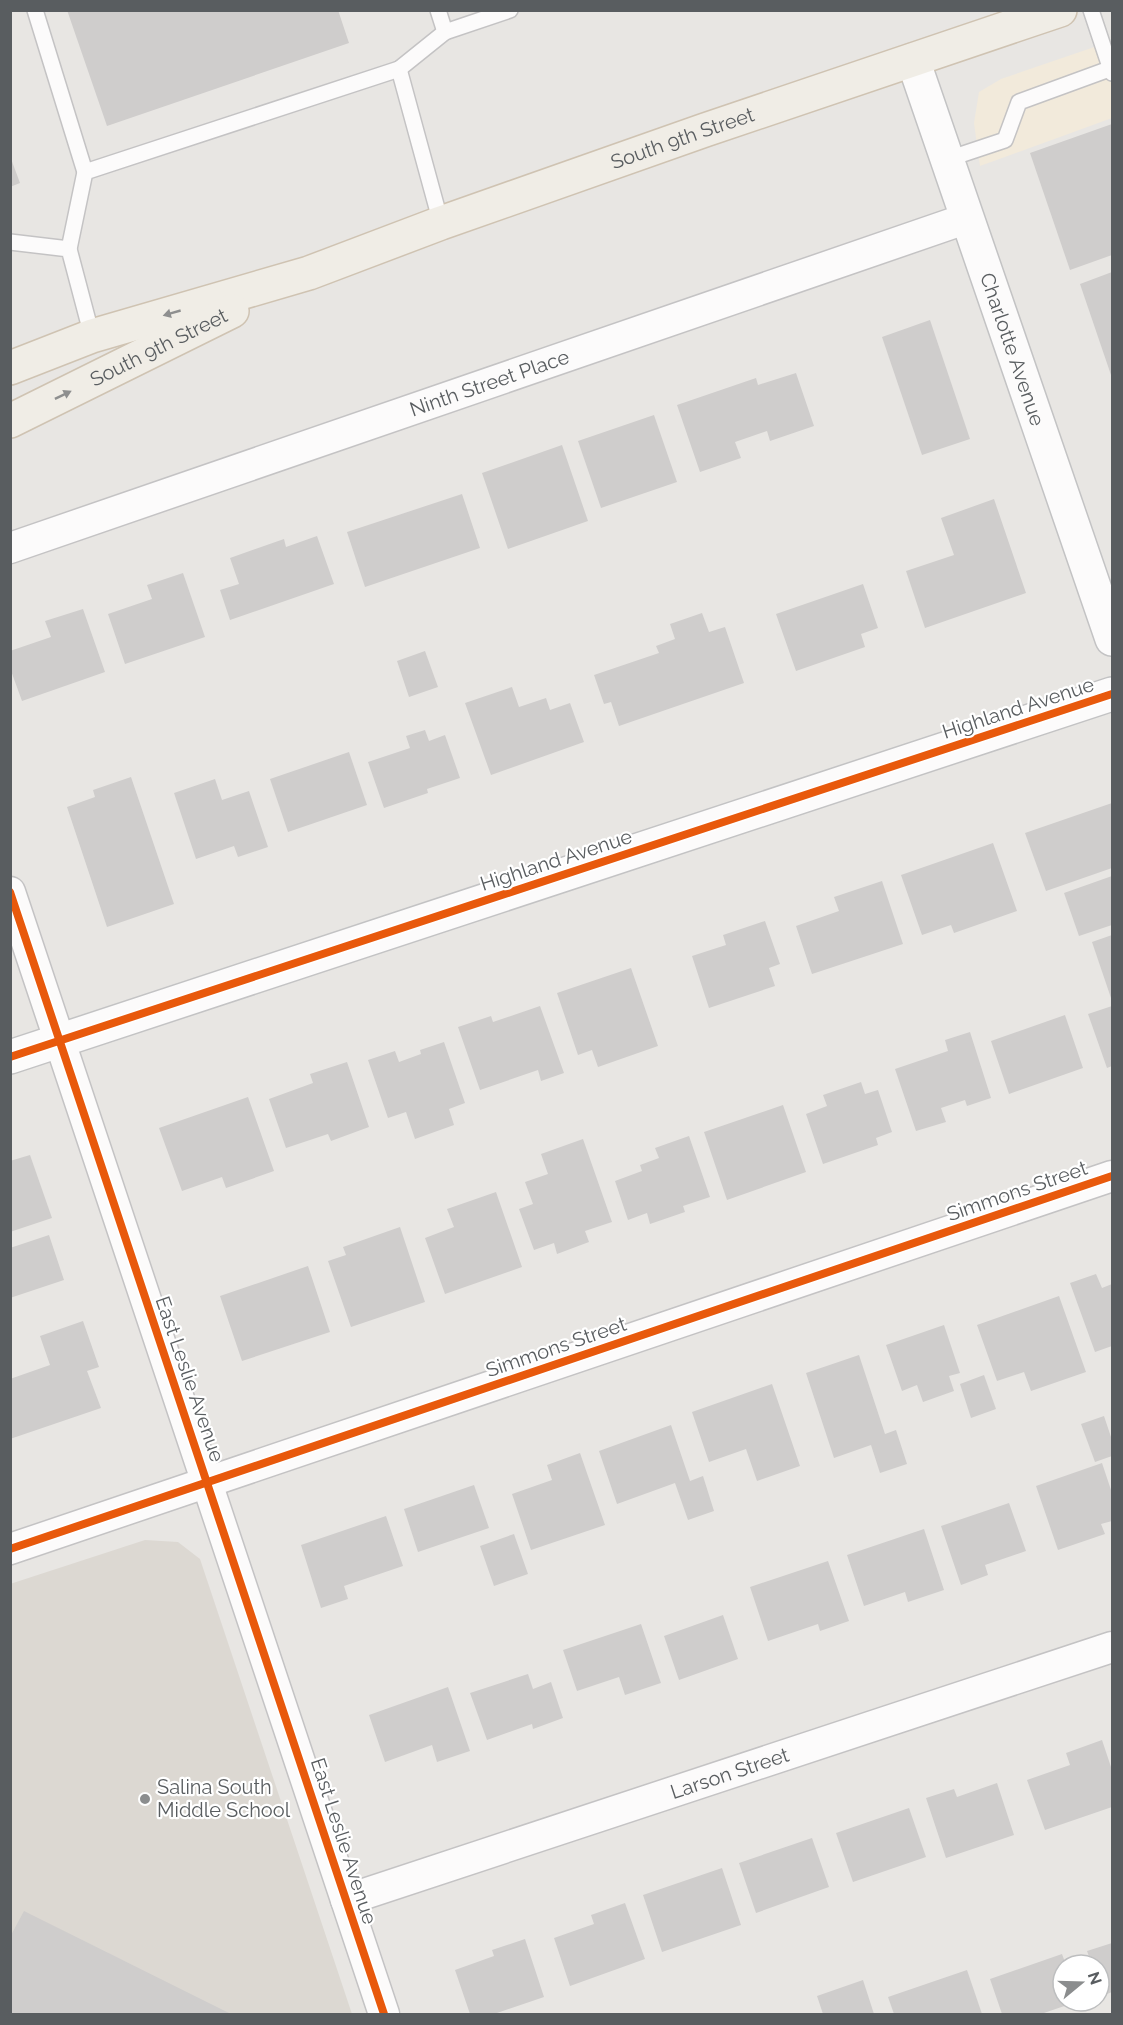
<svg xmlns="http://www.w3.org/2000/svg" width="1123" height="2025" font-family="Raleway,sans-serif">
	<style>
		.commercial { fill: #f2eadb }
		.education { fill: #dcd8d2 }
		.building { fill: #cfcdcc }
		.lines { fill: none; stroke-linecap: round; stroke-linejoin: round }
		.lane-casing { stroke: #c4c3c4; stroke-width: 18 }
		.street-casing { stroke: #c4c3c4; stroke-width: 33 }
		.secondary-casing { stroke: #c3c3c4; stroke-width: 36 }
		.primary-casing { stroke: #cfc3b2; stroke-width: 36 }
		.lane { stroke: #fcfbfb; stroke-width: 15 }
		.street { stroke: #fcfbfb; stroke-width: 30 }
		.secondary { stroke: #fcfbfb; stroke-width: 33 }
		.primary { stroke: #f0ede6; stroke-width: 33 }
		.cycleway-casing { stroke: #fff; stroke-width: 11 }
		.cycleway { stroke: #e8590c; stroke-width: 8 }
		.oneway { fill: #8e8f8f }
		.poi-dot { fill: #8b8d8e; stroke: #fff; stroke-width: 2 }
		.labels { text-anchor: middle; stroke-width: 4.5; stroke-linejoin: round; paint-order: stroke }
		.street-label { font-size: 20px; fill: #595d60; stroke: #fff }
		.poi-label { font-size: 20px; fill: #595d60; stroke: #fff; text-anchor: start }
	</style>
	<rect width="100%" height="100%" fill="#e8e6e3"/>
	<path class="commercial" d="M1112,41v77l-132,48 -6,-43 5,-31 22,-13z"/>
	<path class="education" d="M145,1540l33,2 22,17 152,455h-341l-1,-430z"/>
	<g class="building">
		<path d="M67,10h271l11,33 -242,83z"/>
		<path d="M1112,124v131l-42,15 -40,-117z"/>
		<path d="M10,156l10,27 -10,4z"/>
		<path d="M1112,272v106l-32,-94z"/>
		<path d="M930,320l40,119 -48,16 -40,-118z"/>
		<path d="M796,373l18,53 -44,15 -3,-10 -32,11 6,16 -41,14 -23,-67 79,-27 2,7z"/>
		<path d="M654,415l23,67 -76,26 -23,-67z"/>
		<path d="M562,445l26,76 -80,28 -26,-76z"/>
		<path d="M462,494l18,54 -115,39 -18,-55z"/>
		<path d="M994,499l32,94 -101,35 -19,-57 48,-16 -13,-37z"/>
		<path d="M317,536l17,48 -104,36 -10,-30 19,-6 -9,-26 54,-19 2,8z"/>
		<path d="M183,573l22,64 -80,27 -17,-50 44,-15 -5,-14z"/>
		<path d="M863,584l15,44 -17,6 4,13 -69,24 -20,-57z"/>
		<path d="M83,609l22,63 -83,29 -12,-33v-17l41,-14 -6,-16z"/>
		<path d="M702,613l7,19 16,-5 19,56 -125,43 -8,-24 -7,2 -10,-29 65,-22 -3,-7 19,-7 -5,-15z"/>
		<path d="M425,651l13,36 -29,10 -12,-36z"/>
		<path d="M512,687l7,20 27,-9 4,12 20,-7 14,39 -93,33 -26,-72z"/>
		<path d="M425,730l4,11 16,-6 15,43 -33,11 1,4 -44,15 -16,-46 42,-14 -4,-12z"/>
		<path d="M349,752l18,53 -79,27 -18,-53z"/>
		<path d="M131,777l43,127 -67,23 -40,-120 28,-10 -2,-7z"/>
		<path d="M215,779l7,21 27,-9 19,56 -30,10 -4,-11 -38,13 -22,-66z"/>
		<path d="M1112,803v65l-66,23 -21,-58z"/>
		<path d="M993,843l24,68 -63,22 -3,-8 -29,10 -21,-60z"/>
		<path d="M1112,876v49l-33,11 -15,-43z"/>
		<path d="M882,881l21,63 -91,30 -16,-48 43,-15 -5,-14z"/>
		<path d="M765,921l15,43 -11,4 6,18 -66,22 -17,-52 34,-11 -3,-10z"/>
		<path d="M1112,935v66l-20,-59z"/>
		<path d="M631,968l27,78 -60,21 -6,-17 -14,5 -21,-62z"/>
		<path d="M540,1006l24,67 -23,8 -3,-11 -58,20 -22,-63 33,-11 2,6z"/>
		<path d="M1112,1006v60l-5,2 -19,-54z"/>
		<path d="M1065,1015l18,53 -74,26 -18,-53z"/>
		<path d="M970,1032l21,66 -24,8 -2,-6 -24,8 5,14 -30,9 -21,-62 53,-18 -3,-11z"/>
		<path d="M444,1042l21,61 -16,6 5,16 -39,14 -9,-27 -18,6 -20,-58 27,-9 4,11 22,-8 -1,-4z"/>
		<path d="M347,1062l22,65 -38,14 -3,-7 -42,14 -17,-49 44,-16 -3,-9z"/>
		<path d="M861,1082l4,12 13,-4 14,42 -16,6 2,7 -55,19 -17,-50 21,-8 -4,-11z"/>
		<path d="M248,1097l26,74 -48,17 -4,-11 -40,14 -23,-63z"/>
		<path d="M783,1105l23,67 -79,28 -23,-68z"/>
		<path d="M689,1136l21,61 -27,9 2,6 -35,12 -3,-11 -19,7 -13,-39 27,-10 -2,-6 19,-7 -4,-10z"/>
		<path d="M583,1139l29,83 -27,9 4,11 -32,12 -3,-11 -20,7 -15,-41 14,-5 -8,-22 23,-8 -7,-20z"/>
		<path d="M30,1155l22,63 -42,14v-71z"/>
		<path d="M496,1192l26,75 -77,27 -20,-56 29,-11 -7,-18z"/>
		<path d="M400,1227l25,75 -74,25 -23,-66 18,-6 -3,-8z"/>
		<path d="M49,1235l15,45 -54,18v-50z"/>
		<path d="M308,1266l22,66 -88,29 -22,-65z"/>
		<path d="M1096,1274l6,14 10,-4v62l-17,6 -25,-69z"/>
		<path d="M1059,1296l27,76 -55,19 -7,-19 -27,9 -20,-56z"/>
		<path d="M83,1321l16,46 -12,4 14,37 -91,31v-60l40,-14 -10,-29z"/>
		<path d="M944,1325l16,48 -11,3 5,15 -31,11 -6,-17 -15,6 -16,-46z"/>
		<path d="M859,1355l26,79 11,-4 11,34 -27,9 -9,-28 -37,13 -28,-85z"/>
		<path d="M984,1375l12,34 -25,9 -11,-34z"/>
		<path d="M772,1384l28,82 -43,15 -11,-32 -37,13 -17,-50z"/>
		<path d="M1104,1416l8,24v16l-17,6 -14,-38z"/>
		<path d="M671,1425l19,56 13,-5 11,35 -26,9 -13,-37 -58,21 -18,-53z"/>
		<path d="M580,1453l25,72 -74,25 -19,-56 40,-14 -5,-15z"/>
		<path d="M1102,1463l10,30v28l-11,3 4,10 -47,16 -22,-64z"/>
		<path d="M474,1485l15,43 -71,24 -14,-43z"/>
		<path d="M1009,1503l17,48 -41,14 3,10 -27,10 -20,-59z"/>
		<path d="M386,1516l17,50 -59,20 4,13 -27,9 -20,-63z"/>
		<path d="M924,1529l20,61 -36,12 -3,-10 -41,14 -17,-51z"/>
		<path d="M514,1534l14,40 -34,12 -14,-40z"/>
		<path d="M828,1561l21,60 -29,10 -2,-7 -50,17 -18,-54z"/>
		<path d="M723,1615l15,44 -59,21 -15,-44z"/>
		<path d="M641,1624l20,59 -36,12 -6,-18 -42,14 -14,-41z"/>
		<path d="M528,1674l5,15 18,-7 12,36 -30,11 -1,-5 -45,16 -17,-47z"/>
		<path d="M448,1687l22,64 -33,11 -5,-17 -47,17 -16,-47z"/>
		<path d="M1102,1740l10,30v37l-67,23 -18,-50 43,-15 -4,-12z"/>
		<path d="M997,1783l17,52 -68,23 -20,-60 28,-9 3,8z"/>
		<path d="M909,1808l17,49 -73,25 -17,-49z"/>
		<path d="M812,1838l17,49 -73,26 -17,-50z"/>
		<path d="M722,1868l19,57 -79,27 -19,-57z"/>
		<path d="M625,1903l20,56 -75,27 -16,-48 40,-14 -3,-9z"/>
		<path d="M24,1911l207,103h-221v-77z"/>
		<path d="M525,1939l19,58 -50,17h-24l-15,-44 39,-14 -2,-6z"/>
		<path d="M1112,1943v49l-10,4 -3,-10v-21h-7l-5,-14z"/>
		<path d="M1062,1954l4,11h-3v36h16l-38,13h-39l-12,-35z"/>
		<path d="M967,1970l15,44h-88l-6,-17z"/>
		<path d="M863,1980l11,34h-51l-6,-18z"/>
	</g>
	<g class="lines">
		<defs>
			<g id="lane">
				<path d="M35,10l50,162"/>
				<path d="M438,10l7,22"/>
				<path d="M1091,10l21,63"/>
				<path d="M399,69l46,-37 65,-22"/>
				<path d="M948,159l57,-19 14,-38 93,-34"/>
				<path d="M10,242l59,7 23,87"/>
				<path d="M69,249l16,-77 314,-103 42,154"/>
			</g>
			<g id="street">
				<path id="s1" d="M10,548l958,-330"/>
				<path d="M10,892l374,1122"/>
				<path d="M10,1549l1102,-373"/>
				<path id="s2" d="M346,1900l766,-253"/>
			</g>
			<g id="secondary">
				<path id="s3" d="M913,60l199,579"/>
				<path d="M10,1057l1102,-363"/>
			</g>
			<g id="primary">
				<path id="s4" d="M10,368l82,-32 217,-63 132,-50 264,-93 355,-120"/>
				<path id="s5" d="M10,421l222,-110"/>
			</g>
		</defs>
		<use href="#lane" class="lane-casing"/>
		<use href="#street" class="street-casing"/>
		<use href="#secondary" class="secondary-casing"/>
		<use href="#primary" class="primary-casing"/>
		<use href="#lane" class="lane"/>
		<use href="#street" class="street"/>
		<use href="#secondary" class="secondary"/>
		<use href="#primary" class="primary"/>
		<defs>
			<g id="cycleway">
				<path d="M10,892l374,1122"/>
				<path d="M10,1057l1102,-363"/>
				<path d="M10,1549l1102,-373"/>
			</g>
		</defs>
		<use href="#cycleway" class="cycleway-casing"/>
		<use href="#cycleway" class="cycleway"/>
	</g>
	<defs><path id="oneway-solid" d="M-6-.8H1V-3.2L6.5 0L1 3.2V.8H-6Z" transform="scale(1.5)"/></defs>
	<g class="oneway">
		<use href="#oneway-solid" transform="translate(172 313) rotate(164)"/>
		<use href="#oneway-solid" transform="translate(63 395) rotate(-26)"/>
	</g>
	<circle class="poi-dot" cx="145" cy="1799" r="6"/>
	<g class="labels">
		<g class="street-label">
			<text dy="7" stroke="none"><textPath href="#s4" startOffset="711">South 9th Street</textPath></text>
			<text dy="7" stroke="none"><textPath href="#s5" startOffset="166">South 9th Street</textPath></text>
			<text dy="7" stroke="none"><textPath href="#s3" startOffset="306">Charlotte Avenue</textPath></text>
			<text dy="7" stroke="none"><textPath href="#s1" startOffset="507">Ninth Street Place</textPath></text>
			<text transform="translate(1018 708) rotate(-18)" y="7">Highland Avenue</text>
			<text transform="translate(556 860) rotate(-18)" y="7">Highland Avenue</text>
			<text transform="translate(1017 1191) rotate(-19)" y="7">Simmons Street</text>
			<text transform="translate(556 1347) rotate(-19)" y="7">Simmons Street</text>
			<text transform="translate(190 1379) rotate(71)" y="7">East Leslie Avenue</text>
			<text dy="7" stroke="none"><textPath href="#s2" startOffset="404">Larson Street</textPath></text>
			<text transform="translate(344 1841) rotate(72)" y="7">East Leslie Avenue</text>
		</g>
		<g class="poi-label">
			<text x="157" y="1794">Salina South<tspan x="157" dy="23">Middle School</tspan></text>
		</g>
	</g>
	<rect width="1123" height="2025" fill="none" stroke="#595d60" stroke-width="24"/>
	<g transform="translate(1081 1983) rotate(71)"><circle r="28" fill="#ffffff" stroke="#bdbebf" stroke-width="1.5"/>
	<path d="M0-4.5L10 22L0 15L-10 22Z" fill="#8b8d8e"/>
	<text y="-9" font-size="16" font-weight="bold" text-anchor="middle" fill="#595d60">N</text>
	</g>
</svg>
